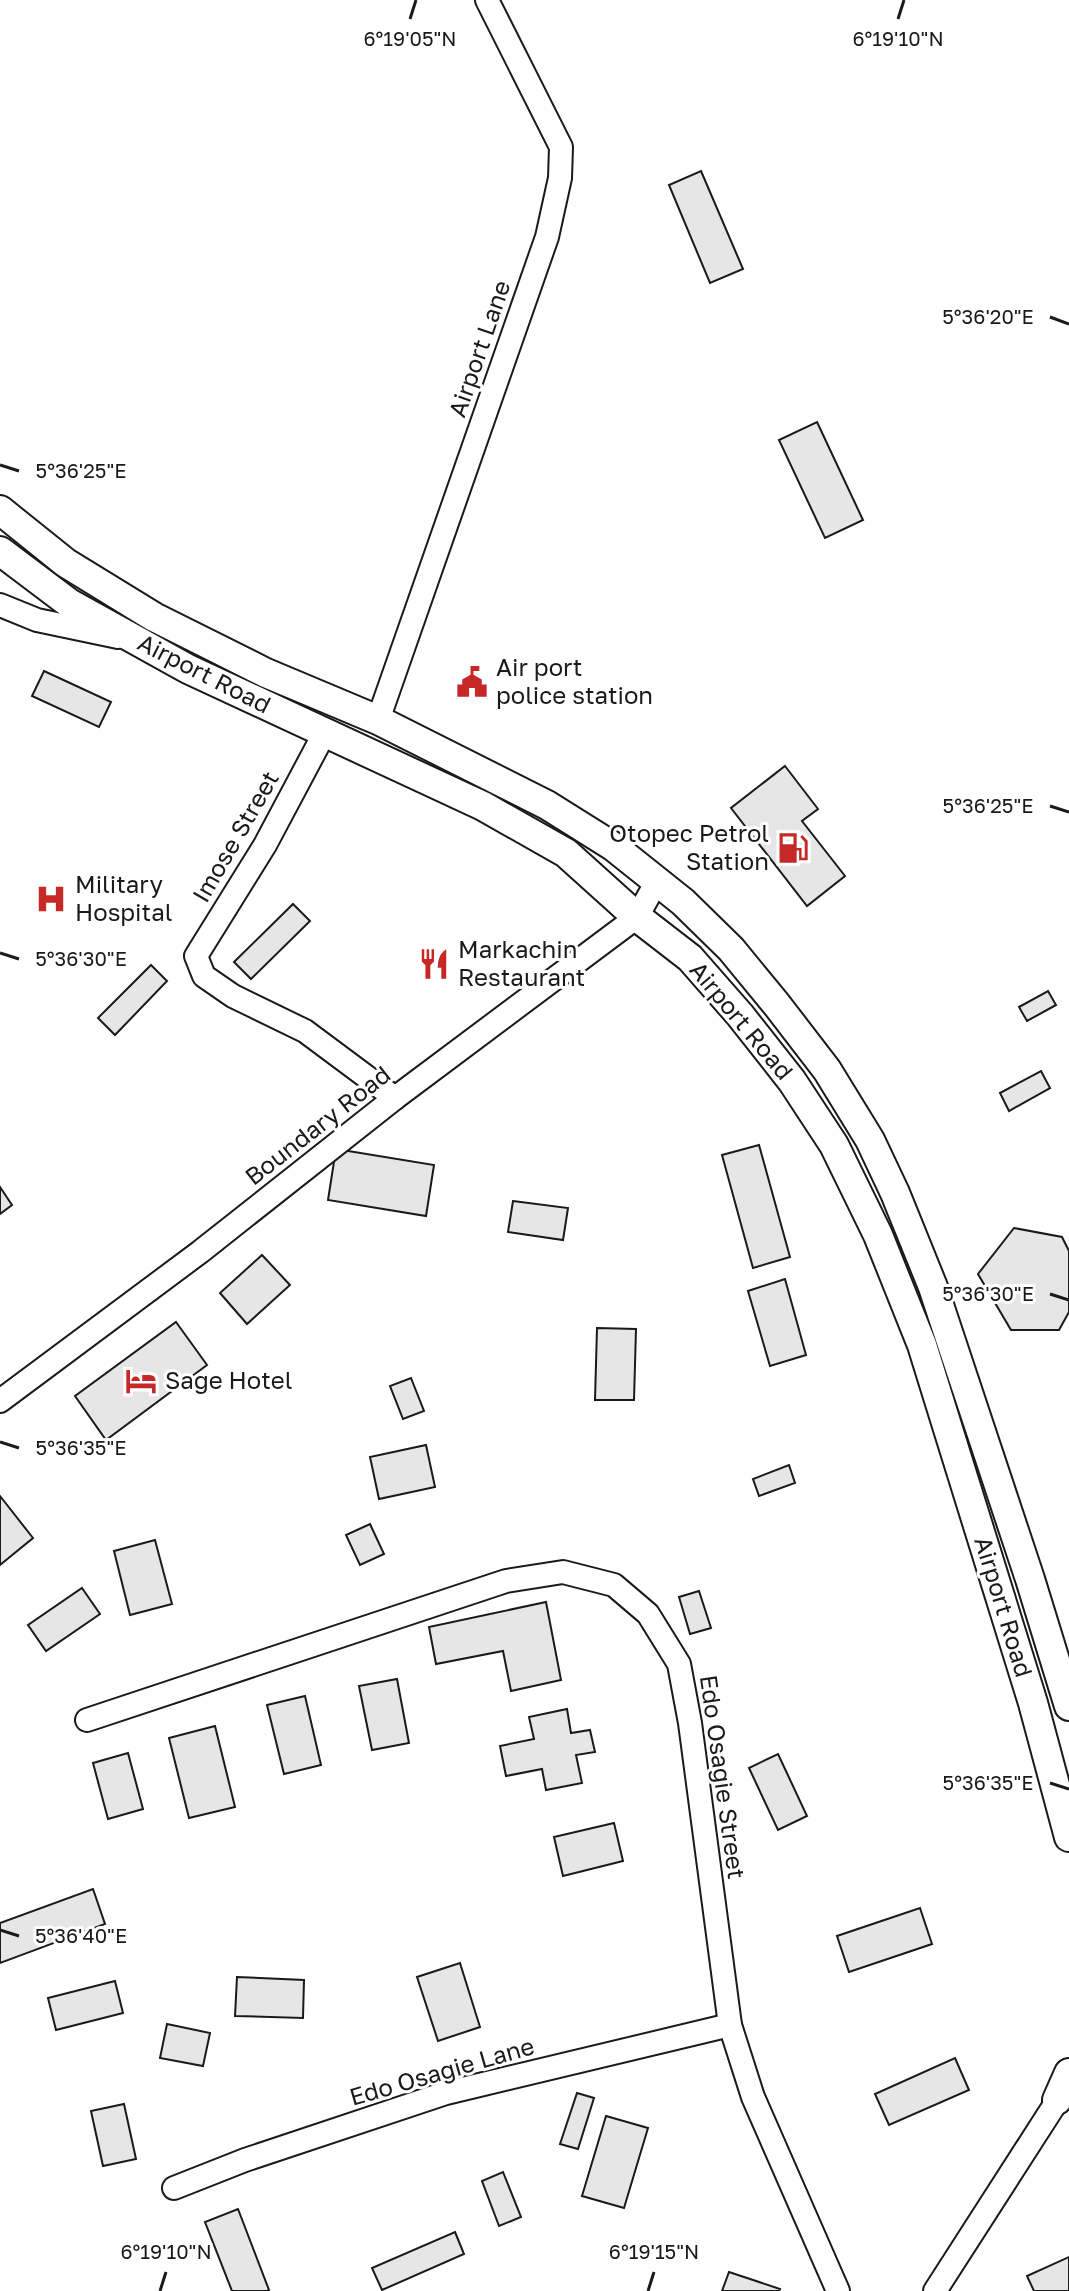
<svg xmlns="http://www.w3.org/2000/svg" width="1069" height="2291" font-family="'Golos Text',sans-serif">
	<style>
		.building { fill: #e6e6e6; stroke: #1a1a1a; stroke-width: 2 }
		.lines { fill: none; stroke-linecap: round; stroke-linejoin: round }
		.minor-casing { stroke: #1a1a1a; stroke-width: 26 }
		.major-casing { stroke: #1a1a1a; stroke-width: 32 }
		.minor { stroke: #fff; stroke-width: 22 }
		.major { stroke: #fff; stroke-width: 28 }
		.ticks { fill: none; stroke: #1a1a1a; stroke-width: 3 }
		.labels { text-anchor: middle; stroke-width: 6; stroke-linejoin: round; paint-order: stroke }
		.street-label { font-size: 24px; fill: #1a1a1a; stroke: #fff }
		.poi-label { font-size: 24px; fill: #1a1a1a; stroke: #fff; text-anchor: start }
		.ticks-label { font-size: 20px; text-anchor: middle; fill: #1a1a1a; stroke: #fff; stroke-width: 6; stroke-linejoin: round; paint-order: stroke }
	</style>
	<rect width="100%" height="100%" fill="#fff"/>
	<g class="building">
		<path d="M701,171l42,98 -33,14 -41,-98z"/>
		<path d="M817,422l46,98 -38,18 -46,-98z"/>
		<path d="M44,671l67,31 -12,25 -67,-31z"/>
		<path d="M785,766l33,43 -16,12 43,55 -38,30 -76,-98z"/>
		<path d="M293,904l17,17 -59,58 -17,-17z"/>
		<path d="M151,965l16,16 -52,54 -17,-17z"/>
		<path d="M1048,991l8,14 -29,16 -8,-14z"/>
		<path d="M1041,1071l9,17 -41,23 -9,-18z"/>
		<path d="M759,1145l31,112 -37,11 -31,-113z"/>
		<path d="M336,1149l98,16 -8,51 -98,-16z"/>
		<path d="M0,1187l12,18 -12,9z"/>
		<path d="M513,1201l55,7 -5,32 -55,-8z"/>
		<path d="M1014,1228l48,9 7,14v61l-10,18h-48l-33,-56z"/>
		<path d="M262,1255l28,30 -43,39 -27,-31z"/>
		<path d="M785,1279l21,76 -36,11 -22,-75z"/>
		<path d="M176,1322l31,43 -101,75 -31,-44z"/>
		<path d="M597,1328l39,1 -2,71h-39z"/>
		<path d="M411,1378l13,33 -21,8 -13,-33z"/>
		<path d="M426,1445l9,42 -56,12 -9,-42z"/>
		<path d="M789,1465l6,18 -36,13 -6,-17z"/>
		<path d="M0,1496l33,42 -33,27z"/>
		<path d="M370,1524l14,30 -24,11 -14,-30z"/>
		<path d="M155,1540l17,64 -42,11 -16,-64z"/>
		<path d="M82,1588l18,26 -54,37 -18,-26z"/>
		<path d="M699,1591l12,37 -21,6 -11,-37z"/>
		<path d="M546,1602l15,78 -50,11 -8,-40 -67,13 -7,-37z"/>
		<path d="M397,1679l12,64 -37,7 -13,-64z"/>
		<path d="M305,1696l16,69 -37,9 -17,-69z"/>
		<path d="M567,1709l4,24 19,-3 5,22 -19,3 6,28 -36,7 -4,-21 -36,7 -6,-30 34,-7 -5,-22z"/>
		<path d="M215,1726l20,81 -46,11 -20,-80z"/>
		<path d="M128,1753l15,56 -35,10 -15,-56z"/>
		<path d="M778,1754l29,62 -29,14 -29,-62z"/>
		<path d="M614,1823l9,38 -60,15 -9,-39z"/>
		<path d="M93,1889l12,35 -105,39v-40z"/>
		<path d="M920,1908l12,36 -83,28 -12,-36z"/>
		<path d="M460,1963l20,64 -42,14 -21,-64z"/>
		<path d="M237,1977l67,3 -1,38 -68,-2z"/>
		<path d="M115,1981l8,32 -67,17 -8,-32z"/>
		<path d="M167,2024l43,9 -7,33 -43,-8z"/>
		<path d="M955,2058l14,32 -80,35 -14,-31z"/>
		<path d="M577,2093l17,5 -16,51 -18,-5z"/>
		<path d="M124,2104l12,55 -33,7 -12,-55z"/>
		<path d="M606,2116l42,12 -24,80 -42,-12z"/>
		<path d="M503,2172l18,45 -22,9 -17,-45z"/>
		<path d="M238,2209l31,81 -2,1h-35l-27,-69z"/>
		<path d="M455,2232l9,22 -82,36 -10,-22z"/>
		<path d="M1069,2257v34h-35l-7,-15z"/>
		<path d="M729,2272l51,17 -1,2h-57z"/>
	</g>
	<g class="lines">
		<defs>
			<g id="minor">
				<path d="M0,605l37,15 81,17"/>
				<path d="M378,720l169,-483 13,-59 1,-31 -74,-147"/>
				<path d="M324,734l-59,111 -69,111 8,20 29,20 72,35 90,67"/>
				<path d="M0,1401l200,-149 195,-154 242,-181 20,-36"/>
				<path d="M87,1720l419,-139 57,-9 51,13 34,29 31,50 11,59 40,302 23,72 85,194"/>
				<path d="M174,2188l71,-28 201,-67 284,-68"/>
				<path d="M935,2291l126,-196 7,-7"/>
			</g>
			<g id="major">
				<path d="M0,510l66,53 88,54 112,56 112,47 169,85 67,42 69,55 48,47 46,56 50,65 43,70 25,53 38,94 97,292 39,127"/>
				<path d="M0,551l69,52 119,66 295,137 83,47 71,64 53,41 50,57 52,66 42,64 44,90 44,110 111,358 36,134"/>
				<path d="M1057,2100l12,-27"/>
			</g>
		</defs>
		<use href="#minor" class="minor-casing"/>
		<use href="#major" class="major-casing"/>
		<use href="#minor" class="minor"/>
		<use href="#major" class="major"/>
	</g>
	<path class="ticks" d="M410,19l6,-19M898,19l6,-19M1050,317l19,7M0,465l19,6M1050,806l19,6M0,953l19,6M1050,1294l19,6M0,1442l19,6M1050,1783l19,6M0,1930l19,6M160,2291l6,-19M648,2291l6,-19"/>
	<defs>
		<symbol id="civic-bare" viewBox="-9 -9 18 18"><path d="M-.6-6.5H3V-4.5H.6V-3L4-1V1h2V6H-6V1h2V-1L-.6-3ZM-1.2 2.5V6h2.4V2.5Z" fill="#c62828" stroke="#fff" stroke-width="2.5" paint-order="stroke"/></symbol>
		<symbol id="fuel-bare" viewBox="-9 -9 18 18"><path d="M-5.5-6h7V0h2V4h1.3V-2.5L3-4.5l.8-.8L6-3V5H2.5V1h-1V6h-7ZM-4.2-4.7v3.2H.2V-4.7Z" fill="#c62828" stroke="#fff" stroke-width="2.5" paint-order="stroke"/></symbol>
		<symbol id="hospital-bare" viewBox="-9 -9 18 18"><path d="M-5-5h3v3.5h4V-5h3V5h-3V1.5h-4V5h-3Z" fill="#c62828" stroke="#fff" stroke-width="2.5" paint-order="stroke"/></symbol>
		<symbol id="restaurant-bare" viewBox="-9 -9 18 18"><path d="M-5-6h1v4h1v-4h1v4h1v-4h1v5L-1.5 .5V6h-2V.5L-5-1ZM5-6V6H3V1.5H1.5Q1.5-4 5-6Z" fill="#c62828" stroke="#fff" stroke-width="2.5" paint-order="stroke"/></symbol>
		<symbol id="hotel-bare" viewBox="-9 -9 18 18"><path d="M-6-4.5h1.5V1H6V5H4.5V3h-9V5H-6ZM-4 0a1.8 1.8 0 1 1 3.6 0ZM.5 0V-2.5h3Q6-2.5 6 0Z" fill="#c62828" stroke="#fff" stroke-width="2.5" paint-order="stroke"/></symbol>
	</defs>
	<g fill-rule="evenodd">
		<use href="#civic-bare" x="450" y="660" width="44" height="44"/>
		<use href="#fuel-bare" x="771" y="826" width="44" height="44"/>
		<use href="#hospital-bare" x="29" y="877" width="44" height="44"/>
		<use href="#restaurant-bare" x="412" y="942" width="44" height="44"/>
		<use href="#hotel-bare" x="119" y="1359" width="44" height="44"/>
	</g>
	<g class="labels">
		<g class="street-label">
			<text transform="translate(480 349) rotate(-71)" y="8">Airport Lane</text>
			<text transform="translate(204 674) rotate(27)" y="8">Airport Road</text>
			<text transform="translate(236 837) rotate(-60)" y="8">Imose Street</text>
			<text transform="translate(741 1021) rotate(50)" y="8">Airport Road</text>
			<text transform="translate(318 1126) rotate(-38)" y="8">Boundary Road</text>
			<text transform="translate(1003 1607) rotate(73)" y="8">Airport Road</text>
			<text transform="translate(722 1777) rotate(82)" y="8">Edo Osagie Street</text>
			<text transform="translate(442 2072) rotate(-16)" y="8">Edo Osagie Lane</text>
		</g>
		<g class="poi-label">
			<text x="496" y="676">Air port<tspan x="496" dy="28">police station</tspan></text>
			<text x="769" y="842" text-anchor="end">Otopec Petrol<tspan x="769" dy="28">Station</tspan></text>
			<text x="75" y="893">Military<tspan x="75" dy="28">Hospital</tspan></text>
			<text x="458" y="958">Markachin<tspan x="458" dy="28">Restaurant</tspan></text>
			<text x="165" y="1389">Sage Hotel</text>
		</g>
	</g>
	<g class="ticks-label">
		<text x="410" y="46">6°19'05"N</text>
		<text x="898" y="46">6°19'10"N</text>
		<text x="988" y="324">5°36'20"E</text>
		<text x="81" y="478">5°36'25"E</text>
		<text x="988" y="813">5°36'25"E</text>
		<text x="81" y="966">5°36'30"E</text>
		<text x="988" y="1301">5°36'30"E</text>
		<text x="81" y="1455">5°36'35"E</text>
		<text x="988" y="1790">5°36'35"E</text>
		<text x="81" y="1943">5°36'40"E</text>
		<text x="166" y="2259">6°19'10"N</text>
		<text x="654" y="2259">6°19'15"N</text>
	</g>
</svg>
